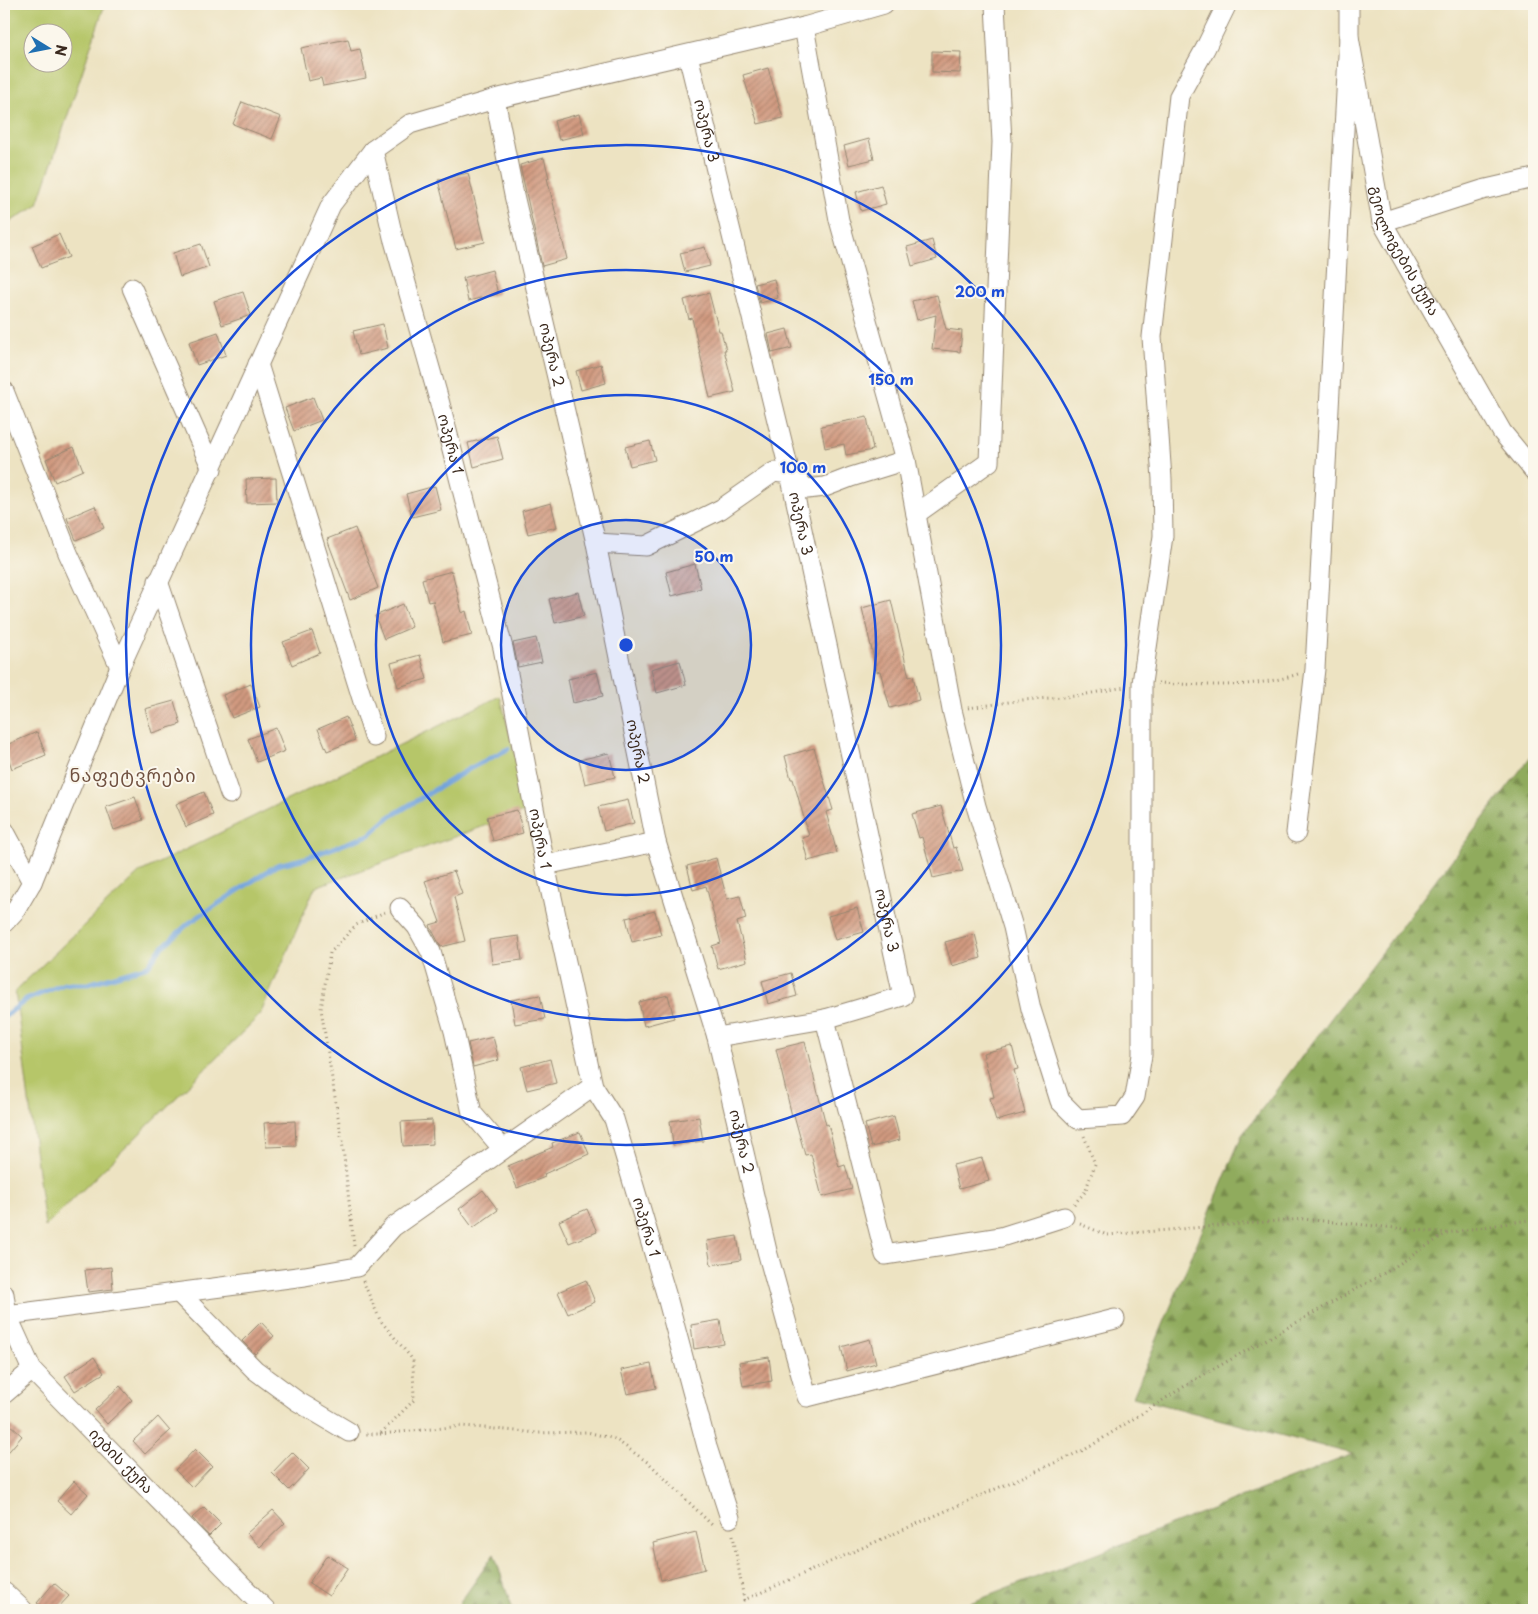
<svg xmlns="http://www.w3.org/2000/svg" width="1538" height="1614" font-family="'Playpen Sans','Noto Sans Georgian',sans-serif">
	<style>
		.grass { fill: #b6c669; stroke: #787844; fill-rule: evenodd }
		.forest { fill: url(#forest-firs); stroke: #666a3e }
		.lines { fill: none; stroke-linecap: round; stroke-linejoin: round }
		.stream { stroke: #6fa2db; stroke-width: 5 }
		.building { fill: url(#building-hatch) }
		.minor-casing { stroke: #948670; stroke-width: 21 }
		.path { stroke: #948670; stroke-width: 3; stroke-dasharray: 1 4; stroke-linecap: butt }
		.minor { stroke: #fff; stroke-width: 19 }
		.ring { fill: none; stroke: #1d4ed8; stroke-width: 2.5 }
		.labels { text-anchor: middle; stroke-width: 4; stroke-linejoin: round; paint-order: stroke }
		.street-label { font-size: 15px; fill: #3b2a1e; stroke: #fbf7ec }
		.quarter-label { font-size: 18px; letter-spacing: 1px; fill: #705140; stroke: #fbf7ec }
		.centre { fill: #1d4ed8; stroke: #fbf7ec; stroke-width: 2.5 }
		.ring-label { font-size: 15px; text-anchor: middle; font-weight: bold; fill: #1d4ed8; stroke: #fbf7ec; stroke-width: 4; stroke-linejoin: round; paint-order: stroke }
	</style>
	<defs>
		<pattern id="forest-firs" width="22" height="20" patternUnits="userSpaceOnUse" patternTransform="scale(1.25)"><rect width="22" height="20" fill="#90ab5d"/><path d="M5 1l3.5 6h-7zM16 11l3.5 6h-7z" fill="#778b4c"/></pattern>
		<pattern id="building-hatch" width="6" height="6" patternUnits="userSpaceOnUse" patternTransform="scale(1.25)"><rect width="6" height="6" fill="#d19a80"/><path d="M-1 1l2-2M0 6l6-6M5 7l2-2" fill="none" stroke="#ab7e68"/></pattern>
	</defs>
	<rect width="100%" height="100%" fill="#fbf7ec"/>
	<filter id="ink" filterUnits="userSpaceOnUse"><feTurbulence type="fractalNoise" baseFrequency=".02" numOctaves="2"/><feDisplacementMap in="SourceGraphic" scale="10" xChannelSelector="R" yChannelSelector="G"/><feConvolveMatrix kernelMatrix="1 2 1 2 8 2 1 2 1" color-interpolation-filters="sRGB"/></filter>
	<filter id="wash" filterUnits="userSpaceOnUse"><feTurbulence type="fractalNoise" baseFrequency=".0096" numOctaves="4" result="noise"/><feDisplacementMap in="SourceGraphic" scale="20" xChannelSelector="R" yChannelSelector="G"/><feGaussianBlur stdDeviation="1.12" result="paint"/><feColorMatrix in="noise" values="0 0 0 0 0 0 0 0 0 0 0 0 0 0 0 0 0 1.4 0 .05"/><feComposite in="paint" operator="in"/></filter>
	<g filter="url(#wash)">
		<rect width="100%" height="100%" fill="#ede3c2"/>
		<g class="grass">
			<path d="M4,4h101l-67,200 -34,22zM32,32h30v30h-30z"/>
			<path d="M500,696l29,114 -214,77 -55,128 -215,212 -30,-236 125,-119z"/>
		</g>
		<g class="forest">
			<path d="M1534,752v858h-582l401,-156 -220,-57 109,-262z"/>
			<path d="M494,1554l19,56h-58z"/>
		</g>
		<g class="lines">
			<path class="stream" d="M4,1017l22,-17 38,-16h24l60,-18 11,-16 30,-27 88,-58 29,-7 63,-23 19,-17 81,-49 39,-20"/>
		</g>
		<g id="blocks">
			<g class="building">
				<path d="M348,39l3,12 9,-2 6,29 -43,8 -2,-8 -13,3 -7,-33z"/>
				<path d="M932,51l29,1 -1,21 -28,-1z"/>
				<path d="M768,68l15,50 -25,6 -15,-49z"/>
				<path d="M242,102l39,15 -9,22 -39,-15z"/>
				<path d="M579,114l5,20 -25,6 -5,-19z"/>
				<path d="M869,139l5,20 -25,6 -5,-19z"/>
				<path d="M544,158l5,20h-2l20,81 -25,7 -22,-101z"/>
				<path d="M468,173l17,69 -29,7 -18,-69z"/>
				<path d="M881,185l5,19 -25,7 -5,-19z"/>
				<path d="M59,234l10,23 -28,11 -9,-22z"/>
				<path d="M932,240l5,19 -25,7 -5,-19z"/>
				<path d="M201,244l8,23 -29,10 -7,-24z"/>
				<path d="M705,247l5,19 -25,6 -5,-19z"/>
				<path d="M492,270l6,24 -30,7 -5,-23z"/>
				<path d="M774,279l4,19 -18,5 -5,-19z"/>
				<path d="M243,292l8,23 -29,10 -8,-24z"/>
				<path d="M709,293l10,38h2l5,19h-2l11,42 -25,6 -18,-80 -3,1 -5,-19z"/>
				<path d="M937,295l9,34 16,2 -2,21 -28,-3 4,-34 -19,5 -5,-19z"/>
				<path d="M383,324l5,24 -29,7 -6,-24z"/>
				<path d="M787,329l5,19 -20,5 -4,-19z"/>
				<path d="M218,332l8,23 -29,10 -8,-23z"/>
				<path d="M601,364l5,19 -25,7 -5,-19z"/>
				<path d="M313,397l9,23 -28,11 -9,-23z"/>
				<path d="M867,417l6,33 -27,5 -2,-11 -19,4 -4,-22z"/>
				<path d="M497,436l6,23 -29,8 -6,-24z"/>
				<path d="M650,441l5,19 -25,6 -5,-19z"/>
				<path d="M74,447l9,23 -28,12 -9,-23z"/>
				<path d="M276,478l1,24 -30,1 -1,-24z"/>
				<path d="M435,486l6,24 -29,7 -6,-23z"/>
				<path d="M551,503l6,24 -29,7 -6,-23z"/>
				<path d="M95,506l9,22 -28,12 -9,-22z"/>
				<path d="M355,528l23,60 -28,12 -23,-61z"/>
				<path d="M695,564l6,24 -29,8 -6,-24z"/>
				<path d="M452,571l10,42 4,-2 6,24 -29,7 -10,-41 -5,1 -6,-23z"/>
				<path d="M578,592l6,24 -29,7 -6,-24z"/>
				<path d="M891,600l18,77 4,-1 6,24 -29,8 -10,-37 -3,1 -15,-64z"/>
				<path d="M403,604l9,23 -28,12 -9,-23z"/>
				<path d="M312,631l8,22 -28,12 -9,-23z"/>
				<path d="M536,638l6,24 -24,5 -5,-24z"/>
				<path d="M420,655l7,24 -29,8 -7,-24z"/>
				<path d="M680,661l6,24 -29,8 -6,-24z"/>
				<path d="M597,672l6,24 -30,7 -5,-24z"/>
				<path d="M251,684l9,23 -28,11 -9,-23z"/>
				<path d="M174,701l7,23 -29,9 -7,-24z"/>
				<path d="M346,717l9,23 -28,11 -9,-22z"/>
				<path d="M276,728l9,23 -28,11 -9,-23z"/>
				<path d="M37,732l9,23 -34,14 -8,-23z"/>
				<path d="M814,748l19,62 -7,2 11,41 -29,8 -6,-23 7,-2 -16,-57h-2l-6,-23z"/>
				<path d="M609,753l6,24 -30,7 -6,-24z"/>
				<path d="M204,792l9,23 -27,12 -10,-23z"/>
				<path d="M135,797l8,23 -29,10 -8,-23z"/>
				<path d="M628,800l6,23 -30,8 -6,-24z"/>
				<path d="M941,806l12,42 3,-1 7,24 -30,7 -11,-41 -3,1 -7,-24z"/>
				<path d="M517,810l6,23 -30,8 -6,-24z"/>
				<path d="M716,858l11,41 13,-3 6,23 -9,3 10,39 -29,8 -6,-23 9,-3 -15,-57 -13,4 -6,-24z"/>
				<path d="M454,871l8,23 -8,3 11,44 -24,6 -10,-19 -1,-3 10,-3 -15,-41z"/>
				<path d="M857,908l7,24 -29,8 -7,-24z"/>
				<path d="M655,911l6,24 -29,7 -6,-24z"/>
				<path d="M975,934l6,24 -29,8 -7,-24z"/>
				<path d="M519,936l3,24 -30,4 -3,-24z"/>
				<path d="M791,973l6,23 -29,8 -6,-23z"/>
				<path d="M540,995l5,24 -30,5 -4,-24z"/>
				<path d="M668,995l6,23 -30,8 -5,-24z"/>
				<path d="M493,1037l6,23 -26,7 -5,-24z"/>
				<path d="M805,1042l21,83 2,-1 11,43 6,-2 7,24 -30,8 -11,-43 -6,1 -11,-40 -2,1 -16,-67z"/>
				<path d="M1012,1046l6,23 -4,1 11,43 -29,8 -6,-23 4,-1 -11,-44z"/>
				<path d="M550,1059l6,24 -29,7 -6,-23z"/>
				<path d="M894,1116l6,24 -29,7 -6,-23z"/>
				<path d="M699,1117l4,24 -30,4 -3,-24z"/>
				<path d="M432,1120l1,24 -30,2 -2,-24z"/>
				<path d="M295,1121l1,25 -30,1 -2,-24z"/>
				<path d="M580,1132l9,22 -45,20 1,3 -28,11 -9,-22 45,-19 -1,-4z"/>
				<path d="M982,1158l7,23 -30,8 -6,-24z"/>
				<path d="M483,1190l15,20 -25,18 -14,-19z"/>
				<path d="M587,1209l10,23 -28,11 -10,-22z"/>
				<path d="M737,1236l4,24 -30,5 -4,-24z"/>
				<path d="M111,1267l2,22 -25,3 -3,-22z"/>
				<path d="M586,1280l9,22 -27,12 -10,-22z"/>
				<path d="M720,1320l4,24 -30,5 -3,-24z"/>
				<path d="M261,1322l13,14 -19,18 -13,-13z"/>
				<path d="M870,1339l6,24 -29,8 -6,-24z"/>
				<path d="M94,1357l10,16 -29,18 -10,-15z"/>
				<path d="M769,1357l3,24 -29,5 -4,-24z"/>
				<path d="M651,1364l5,24 -29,6 -6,-24z"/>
				<path d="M120,1386l12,14 -25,24 -12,-14z"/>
				<path d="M158,1417l12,14 -25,23 -12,-13z"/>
				<path d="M4,1419l18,17 -18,21z"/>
				<path d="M195,1449l17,17 -20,21 -17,-17z"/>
				<path d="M292,1452l17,17 -20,21 -17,-17z"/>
				<path d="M74,1481l14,13 -17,20 -14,-13z"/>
				<path d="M204,1507l17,17 -12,12 -17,-18z"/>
				<path d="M273,1510l12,13 -25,24 -13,-14z"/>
				<path d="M696,1532l9,37 -44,11 -8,-37z"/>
				<path d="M327,1555l21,13 -19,28 -20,-13z"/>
				<path d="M54,1583l15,13 -13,14h-10l-9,-7z"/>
			</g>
		</g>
	</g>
	<g filter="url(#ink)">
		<use href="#blocks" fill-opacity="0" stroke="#948670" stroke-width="1"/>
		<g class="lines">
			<defs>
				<g id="minor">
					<path id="s1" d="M1349,4v33l33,185 120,210 32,39"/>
					<path d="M804,27l35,193 67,240 46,250 24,96 37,121 18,82 29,92 18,18 44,-3 13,-19 7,-42v-372l21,-147 -1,-57 -10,-142 27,-241 26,-47 22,-45"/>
					<path id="s2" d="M688,55l102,419 113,522 -78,23 -108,18"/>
					<path id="s3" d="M495,99l19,96 82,348 60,299 61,195 50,214 40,146 308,-78"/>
					<path id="s4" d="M373,150l20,87 46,163 64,248 42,217 48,221 21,33 53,178 40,150 23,71"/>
					<path d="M1382,222l100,-32 52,-12"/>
					<path d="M132,288l80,181"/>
					<path d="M258,364l116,373"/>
					<path d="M4,391l64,162 52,114"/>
					<path d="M916,514l73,-52 13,-320 -7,-138"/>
					<path d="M596,543l50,3 75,-37 53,-37 16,2 17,15 18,-2 26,-10 55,-17"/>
					<path d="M158,581l72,213"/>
					<path d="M4,830l28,52"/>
					<path d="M1296,833l19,-164 34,-632"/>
					<path d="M545,865l111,-23"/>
					<path d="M400,908l17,19 14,25 23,79 18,82 30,35"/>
					<path d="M4,923l11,-12 17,-29 88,-215 211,-462 42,-55 37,-26 85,-25 309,-72 80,-23"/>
					<path d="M825,1019l60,236 116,-18 63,-20"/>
					<path d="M179,1293l76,77 42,31 52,31"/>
					<path id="s5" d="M4,1294l3,21 25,55 234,240"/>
					<path d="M7,1315l298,-39 52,-9 36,-40 200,-141"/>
					<path d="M4,1394l28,-24"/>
					<path d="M4,1592l19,18"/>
				</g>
			</defs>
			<use href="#minor" class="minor-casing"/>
			<g class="path">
				<path d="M1158,683c46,2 95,6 140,-9"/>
				<path d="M968,708l55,-8 53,-4 49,-9"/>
				<path d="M1074,1204l11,-12 10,-28 -11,-28"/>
				<path d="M1080,1224l27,11 196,-16 144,14 87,-14"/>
				<path d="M354,1246l-11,-98 -22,-139 9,-56 26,-28 29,-13"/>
				<path d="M363,1281l17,39 33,40 1,40 -34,34h-16"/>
				<path d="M380,1434l83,-8 75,7 49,-1 28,7 35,25 62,61 2,-1"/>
				<path d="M733,1535l11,65 342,-151 110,-70 192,-108 59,-38"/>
			</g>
			<use href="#minor" class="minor"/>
		</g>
	</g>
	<circle cx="626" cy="645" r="125" fill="#1d4ed8" fill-opacity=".12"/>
	<g class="ring">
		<circle cx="626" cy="645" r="125"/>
		<circle cx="626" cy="645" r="250"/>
		<circle cx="626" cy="645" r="375"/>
		<circle cx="626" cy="645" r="500"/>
	</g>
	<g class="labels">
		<g class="street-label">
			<text dy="5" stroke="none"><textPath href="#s2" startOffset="78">ოპერა 3</textPath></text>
			<text dy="5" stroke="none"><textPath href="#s1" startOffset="256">გეოლოგების ქუჩა</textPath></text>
			<text dy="5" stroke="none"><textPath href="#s3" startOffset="262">ოპერა 2</textPath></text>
			<text dy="5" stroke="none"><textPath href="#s4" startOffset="304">ოპერა 1</textPath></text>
			<text dy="5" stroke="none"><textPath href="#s2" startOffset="482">ოპერა 3</textPath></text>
			<text dy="5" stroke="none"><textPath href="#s3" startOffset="668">ოპერა 2</textPath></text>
			<text dy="5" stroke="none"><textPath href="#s4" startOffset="709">ოპერა 1</textPath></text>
			<text dy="5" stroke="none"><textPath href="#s2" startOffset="888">ოპერა 3</textPath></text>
			<text dy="5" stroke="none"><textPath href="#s3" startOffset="1072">ოპერა 2</textPath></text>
			<text dy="5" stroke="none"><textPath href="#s4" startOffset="1114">ოპერა 1</textPath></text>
			<text dy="5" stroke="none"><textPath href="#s5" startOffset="209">იების ქუჩა</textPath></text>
		</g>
		<g class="quarter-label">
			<text x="133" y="782">ნაფეტვრები</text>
		</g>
	</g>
	<circle cx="626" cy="645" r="8" class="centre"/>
	<g class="ring-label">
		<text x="980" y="297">200 m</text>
		<text x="891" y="385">150 m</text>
		<text x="803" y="473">100 m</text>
		<text x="714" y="562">50 m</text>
	</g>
	<rect width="1538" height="1614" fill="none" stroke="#fbf7ec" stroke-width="20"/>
	<g transform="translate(48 48) rotate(100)"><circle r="24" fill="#fbf7ec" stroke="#aea59a"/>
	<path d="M0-4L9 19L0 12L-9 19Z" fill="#1f6fb2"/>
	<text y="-8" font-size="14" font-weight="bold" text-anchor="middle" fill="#3b2a1e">N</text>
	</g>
</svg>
